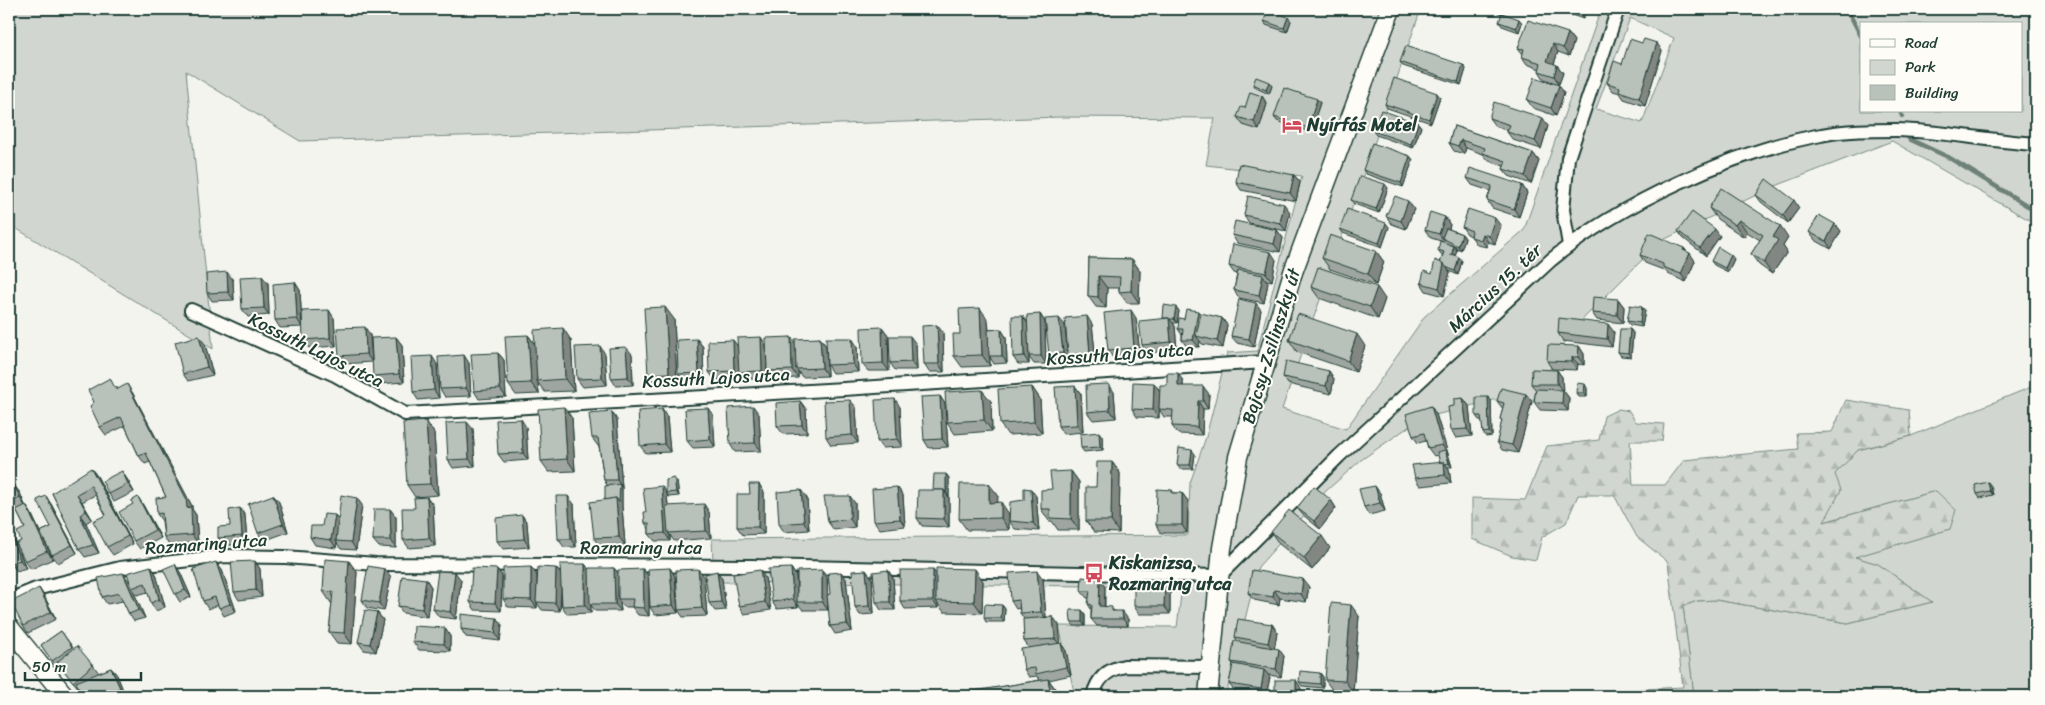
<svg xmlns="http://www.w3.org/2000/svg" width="2045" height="705" font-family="Sriracha,sans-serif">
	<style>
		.green { fill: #d1d6d1; stroke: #788a82; fill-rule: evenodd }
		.forest { fill: url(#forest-firs); stroke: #788a82 }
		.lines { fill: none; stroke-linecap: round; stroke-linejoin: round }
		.stream { stroke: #6e8179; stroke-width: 4.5 }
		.minor-casing { stroke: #1f3d34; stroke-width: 16 }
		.secondary-casing { stroke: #1f3d34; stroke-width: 21 }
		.minor { stroke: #fdfcf7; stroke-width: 12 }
		.secondary { stroke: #fdfcf7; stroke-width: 18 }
		.wall { fill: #9fa6a1; stroke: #1f3d34 }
		.shaded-wall { fill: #828783; stroke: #1f3d34 }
		.building { fill: #b9c1bb; stroke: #1f3d34 }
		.labels { text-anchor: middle; stroke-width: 4; stroke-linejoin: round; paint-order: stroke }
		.poi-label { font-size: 18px; font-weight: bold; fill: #1f3d34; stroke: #fdfcf7; text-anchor: start }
		.street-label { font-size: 18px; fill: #1f3d34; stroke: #fdfcf7 }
	</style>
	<defs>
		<pattern id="forest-firs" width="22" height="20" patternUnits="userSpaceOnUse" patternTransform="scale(1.25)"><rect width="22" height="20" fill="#d1d6d1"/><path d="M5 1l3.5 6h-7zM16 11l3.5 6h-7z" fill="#b3b9b4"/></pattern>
	</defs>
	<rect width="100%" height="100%" fill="#f4f4ef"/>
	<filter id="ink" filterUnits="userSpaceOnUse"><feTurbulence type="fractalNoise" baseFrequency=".02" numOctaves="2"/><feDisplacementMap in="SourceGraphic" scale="10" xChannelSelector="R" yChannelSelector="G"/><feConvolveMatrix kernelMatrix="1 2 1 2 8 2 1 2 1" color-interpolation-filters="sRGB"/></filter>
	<g filter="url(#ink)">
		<g class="green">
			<path d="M9,9h1412l-139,400 64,20 79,-113 99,-86 77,-221h435v215l-144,-83 -119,46 -112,54 -90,90 -38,69h-40l-73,19 -59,41 -35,31 -68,76 -32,129h-151l-16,-70 118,1 5,-40 -468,-5 -2,-43 476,-4 2,-52 16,-46 21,-84 30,-2 45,-175 -96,-11 9,-47 -153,-1 -762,24 -114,-70 27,278 -204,-125zM1630,18l44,20 -32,85 -46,-14zM1861,24h160v87h-160z"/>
			<path d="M2036,385v311h-342l-11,-90 14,-5 19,-1 132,23 84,-21 -54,-38 -24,-7 96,-28 -14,-38 -112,31 10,-48 24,-24 53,-14z"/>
		</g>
		<path class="forest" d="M1846,400l63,10 2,26 -53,14 -23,24 6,16 -17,32 112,-31 20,19 -6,19 -95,28 23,7 54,38 -84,21 -132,-23 -19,1 -14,5 11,90h-80v-2l11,-4 58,-3 -15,-125 -31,-25 -23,-42h-36l-12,28 -24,14 -6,23 -24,-4 -40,-17v-41l53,2 22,-54 52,-6 5,-24 15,-7 10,2 7,11 28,2 -2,17h-32l3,44h32l19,-25 114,-11 -2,-16 36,-1z"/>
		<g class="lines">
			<g class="stream">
				<path d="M1847,9l14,27"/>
				<path d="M1900,111l2,5"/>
				<path d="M1909,139l39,18 88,54"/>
			</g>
			<defs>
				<g id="minor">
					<path d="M1569,245l-6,-35 5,-52 50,-149"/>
					<path d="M191,310l144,65 70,39 439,-25 421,-27"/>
					<path d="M9,600l27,-11 84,-21 105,-12 60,1 91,7 376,2 467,10 120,-120 212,-196c68,-56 183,-109 270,-125 24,-5 51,-5 75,-5 47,1 94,11 140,14"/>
					<path d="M1093,696c4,-17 14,-27 32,-30l86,1"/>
				</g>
				<g id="secondary">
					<path d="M9,627l56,69"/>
					<path d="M1208,696l14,-148 16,-91 55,-185 98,-263"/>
				</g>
			</defs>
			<use href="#minor" class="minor-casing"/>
			<use href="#secondary" class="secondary-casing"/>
			<use href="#minor" class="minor"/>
			<use href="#secondary" class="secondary"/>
		</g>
		<g class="wall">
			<path d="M1489,9h15l-2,5 -12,-4z"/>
			<path d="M1555,9h31l-3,10z"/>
			<path d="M1519,19l3,4 -3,9 -17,-6 -3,-4z"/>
			<path d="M1264,21h27l-4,11 -21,-7z"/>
			<path d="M1568,33l6,8 -5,15 -11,-4 -4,12 3,1 6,8 -4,11 -15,-5 -5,-8 1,-2 -13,-5 -5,-7 1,-3 -5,-6z"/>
			<path d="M1662,51l-17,55 -21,-7 -4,-6 -7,-2 -6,-8 15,-19z"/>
			<path d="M1400,62l63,3 3,4 -5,16 -58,-19z"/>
			<path d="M1253,84l19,2 -3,8 -13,-6z"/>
			<path d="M1564,93l-8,23 -23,-8 -6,-8z"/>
			<path d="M1262,96l5,8 -8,26 -16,-5 -6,-8 8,-9z"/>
			<path d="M1440,97l-9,26 -44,-15 -2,-4z"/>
			<path d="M1317,99l3,4 -10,29 -33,-11 -3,-4z"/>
			<path d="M1489,118l59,8 -7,23 -28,-9 -6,-8 1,-2 -13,-4z"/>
			<path d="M1418,123l3,4 -8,21 -37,-13 -3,-4z"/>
			<path d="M1454,126l79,27 6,8 -8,23 -22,-8 -6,-7 1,-3 -15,-5 -6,-7 -17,-6 -2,6 -10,-3 -5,-8z"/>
			<path d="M1410,156l3,4 -10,27 -37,-13 -3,-4z"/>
			<path d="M1294,175l6,7 -4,19 -55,-11 -5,-8z"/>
			<path d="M1467,178l55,7 5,8 -8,24 -27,-9 -5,-8 3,-9 -18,-6z"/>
			<path d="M1388,188l-9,25 -25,-9 -3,-4z"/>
			<path d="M1756,195l43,13 -11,15 -27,-21z"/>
			<path d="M1709,208l79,30 -5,8 4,6 -15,22 -13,-9 -8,-11 9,-14 -13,-8 -3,5 -27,-18z"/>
			<path d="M1414,209l-8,20 -14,-5 -6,-8z"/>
			<path d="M1290,212l-4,19 -37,-8 -5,-8z"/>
			<path d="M1445,217l5,8 -1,4 13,5 3,4 -4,12 -6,-3 2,3 -2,5 7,6 -4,14 -9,-4 1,1 -6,24 -18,-5 -5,-8 11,-9 8,-11 3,-8 -2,-1 -3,-4 6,-8 -13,-4 -6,-8z"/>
			<path d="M1835,224l6,7 -10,18 -16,-9 -6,-8z"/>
			<path d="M1501,226l-6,18 -7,-2 -1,5 -10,-2 -6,-9 -4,-2 -5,-7z"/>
			<path d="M1389,227l-7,20 -39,-14 -3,-4z"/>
			<path d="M1277,230l6,8 -3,14 -43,-9 -5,-8z"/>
			<path d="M1678,231l42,5 -14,20 -23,-18z"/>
			<path d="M1684,248l11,13 -9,21 -18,-8 -2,-3 -21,-8 -5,-8z"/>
			<path d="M1376,251l8,11 -8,23 -46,-16 -8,-11z"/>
			<path d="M1089,258l43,1 8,12 -1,32h-12l-8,-11v-4h-12l-1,20 -10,-1 -8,-11z"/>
			<path d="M1734,259l-6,13 -14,-7 -3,-4z"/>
			<path d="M1276,260l-4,21 -6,-1 2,3 -4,20 -25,-5 -5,-8 3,-16 -3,-1 -5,-7z"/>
			<path d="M233,280l1,20 -22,1 -5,-8z"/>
			<path d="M268,283l1,32 -21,2 -6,-8z"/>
			<path d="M1311,287l74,12 -7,20 -59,-21z"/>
			<path d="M300,290l2,37 -22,1 -5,-8z"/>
			<path d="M1618,299l6,8 -1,16 -26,-3 -5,-7z"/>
			<path d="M1176,307l3,4 -2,12h-4l2,3 2,24 -30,3 -5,-8z"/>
			<path d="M1642,307l3,4 -3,16 -12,-2 -3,-4z"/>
			<path d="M1261,310l-7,37 -17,-4 -6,-7z"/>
			<path d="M1040,314l5,8 1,42h-12l-5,-7v7h-11l-5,-7 10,-41 5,7z"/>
			<path d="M1200,314l22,4 5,7 -4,23 -21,-4 -2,-3 -1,6h-12l-5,-7v-5l-4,-6 6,-10z"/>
			<path d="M334,318l2,28 -27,2 -6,-8z"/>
			<path d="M1136,318l4,37 -27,3 -5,-8z"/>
			<path d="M674,319l3,65 -21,1 -8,-11z"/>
			<path d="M988,320l1,10 12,-1 5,8 1,26 -13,1 -4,-7v9l-28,1 -8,-11 6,-22z"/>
			<path d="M1092,324l4,38 -22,2 -6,-8z"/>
			<path d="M937,325l6,8 1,39h-15l-5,-8z"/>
			<path d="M1065,325l3,36 -14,1 -5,-8z"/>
			<path d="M882,327l6,8 1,36h-21l-6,-7z"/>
			<path d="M1630,329l3,4 -2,24 -10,-1 -3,-4z"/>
			<path d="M1614,332l-2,15 -49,-6 -5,-8z"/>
			<path d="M370,335l2,27 -28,2 -5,-8z"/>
			<path d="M528,335l7,9 36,-4 3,51 -29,1 -7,-9 1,11 -23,1 -8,-11z"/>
			<path d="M396,337l6,8 2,37 -25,2 -6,-8z"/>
			<path d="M791,337l4,6 25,-5 6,8 1,30 -25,1 -4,-6v7l-25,1 -6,-8v8h-23l-5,-6 1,6 -25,1 -6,-8 29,-26 28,-1z"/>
			<path d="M697,339l6,8 1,34h-21l-5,-7z"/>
			<path d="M1289,340l76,6 -9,26 -59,-20z"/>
			<path d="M205,344l8,31 -25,6 -5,-7z"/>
			<path d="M916,344l1,26h-22l-5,-7z"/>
			<path d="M857,346l1,26 -26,1 -5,-8z"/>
			<path d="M1579,346l5,8v11l-6,-1 -1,6 -25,-1 -5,-8z"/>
			<path d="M498,353l6,7 2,37 -27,2 -5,-8z"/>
			<path d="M605,354l2,31 -24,2 -6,-8z"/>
			<path d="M632,354l1,31 -17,1 -5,-8z"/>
			<path d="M469,363l2,33 -26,1 -5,-8z"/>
			<path d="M437,364l2,34 -21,2 -5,-8z"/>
			<path d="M1557,370l5,7v13h1l6,8 -1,13 -28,-1 -6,-8 2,-12 -5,-6z"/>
			<path d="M1329,371l5,8 -3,15 -43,-10 -5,-7z"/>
			<path d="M1183,381v5l26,8 -1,15h-5l-1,26 -24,-1 -6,-8 1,-9h-9l-5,-8v9l-22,-1 -5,-8 22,-26 6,8 7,-6z"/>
			<path d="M116,386l2,3 14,3 60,114v3l4,6 2,28 -29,2 -5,-8 -2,-16 -5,-7 9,-17 -16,-35 -5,2 -6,-8 -14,-30 -19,9 -6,-8z"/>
			<path d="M1075,386l6,8 2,38 -20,2 -5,-8z"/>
			<path d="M1032,387l8,12 2,34 -34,2 -8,-11z"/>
			<path d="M1587,388v9h-8l-3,-4z"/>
			<path d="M1114,392l2,26 -23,2 -6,-8z"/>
			<path d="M1526,394l6,8 -14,51 -16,-3 -5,-8 5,-20 -2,-3 3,-10 -6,-8z"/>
			<path d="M940,396l5,8 3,43 -19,1 -5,-8z"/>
			<path d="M1488,397l3,3 1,36 -6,1 -3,-4 -1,-13h-3l-3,-4z"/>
			<path d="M1463,398l6,8 3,30 -16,2 -5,-8 3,-24z"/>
			<path d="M800,401l6,8 1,24 -24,1 -6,-8z"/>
			<path d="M991,401l1,30 -37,3 -8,-12z"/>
			<path d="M856,407l2,36 -27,2 -5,-8z"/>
			<path d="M900,407l2,40 -20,1 -5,-7z"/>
			<path d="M612,412l5,8 5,68v18l3,39 -26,1 -5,-8 11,-38 2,-15 -3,-5 -5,-34h-1l-6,-8z"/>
			<path d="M759,414l2,37 -26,1 -5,-8z"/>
			<path d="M1436,414l16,53h-4l1,2 2,14 -31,3 -5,-8 25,-16 -2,-7 -4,1 -6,-8 -2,-7 -8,2 -5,-7z"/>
			<path d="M713,415l2,32 -22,1 -6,-7z"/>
			<path d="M667,417l3,35 -24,1 -6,-7z"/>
			<path d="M572,418l3,53 -26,1 -8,-11z"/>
			<path d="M426,421l8,12 4,62 -23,2 -8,-12z"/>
			<path d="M526,427l2,33 -24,2 -6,-8z"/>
			<path d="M473,429l2,37 -22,2 -5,-8z"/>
			<path d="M1102,436l1,14 -19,2 -3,-4z"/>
			<path d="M1195,454l-2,15h-13l-3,-4z"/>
			<path d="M1112,462l8,11 -1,60 -25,-1 -8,-11 10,-34z"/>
			<path d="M1071,471l8,11v48h-21l-6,-9h-3l-8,-12 11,-20z"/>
			<path d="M946,474l3,4v49l-27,-1 -5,-8 16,-28z"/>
			<path d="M97,476l36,68 -20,11 -6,-8 -1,-32 -11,-20 -13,7 10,17 -6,4 13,30 -14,4 -6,-8 -27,-56z"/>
			<path d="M127,479l7,13 -20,10 -5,-8z"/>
			<path d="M677,482l2,14 -10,1 -2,-3 1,12 41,6 2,26 -37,3 -4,-6v6h-15l-6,-7v-5l-4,-6 1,-11 16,-26 4,7z"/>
			<path d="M759,484l5,8v42l-21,1 -6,-8 13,-33z"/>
			<path d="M14,485l6,8 5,12 6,8 9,19 11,-5v-23l26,49 -19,10 -6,-8 -11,-22 12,26 -22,10 -6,-8 -4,-20 4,-13 -9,-18 -7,3v-26z"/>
			<path d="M1991,486l2,9 -13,3 -3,-4z"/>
			<path d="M897,487l6,8 2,31 -25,3 -6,-8z"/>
			<path d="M1172,490l2,3h8l6,8 -1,32h-26l-5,-8z"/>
			<path d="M1380,493l5,18 -16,4 -5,-8z"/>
			<path d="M273,495l6,7 9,30 -25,9 -5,-8z"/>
			<path d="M998,495l-1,8 12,11v16h-42l-8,-11z"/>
			<path d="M1036,496l3,35 -24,-2 -6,-8 15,-21z"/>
			<path d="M138,497l5,8 18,33 -21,11 -6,-8 -1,-37z"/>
			<path d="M427,497l6,8 2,41 -26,2 -6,-8z"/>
			<path d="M807,498l2,32 -25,2 -5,-8z"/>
			<path d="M1331,500l5,8 -16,21 -17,-14 -6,-7z"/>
			<path d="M855,503v24l-21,3 -6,-8z"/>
			<path d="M574,504l2,43h-12l-6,-8z"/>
			<path d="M362,505l-6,45 -15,-1 -4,-6 -1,5 -21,-3 -5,-8 25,-22 3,5z"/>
			<path d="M240,508l5,8 2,27 -23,3 -6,-8 12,-12z"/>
			<path d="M390,509l6,8v31l-17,-1 -6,-7z"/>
			<path d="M522,515l5,8 2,24 -26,2 -6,-8z"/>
			<path d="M9,526l17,42 -9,3 -5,-6 -3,1z"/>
			<path d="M1271,532l59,16 -18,22 -33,-26z"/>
			<path d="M255,561l5,8 2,28 -23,3 -5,-8z"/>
			<path d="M585,564l4,6 25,-2 4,5 25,-4 5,8 22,-9 5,8 2,17 27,-17 3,40 -24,1 -5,-7v3l-23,2 -5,-8 -1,-21v30l-11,-1 -6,-8h-8l-4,-5 1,9h-26l-4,-6v8l-24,1 -5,-8 -1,-13 -1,18 -18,-1 -5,-7v5l-29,-1 -5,-8 28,-32 6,8v15l19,-22 4,6z"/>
			<path d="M151,566l5,8 9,33 -9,4 -5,-8 -3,-11 -11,3 -5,-7z"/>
			<path d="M791,568l5,8 1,11 30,-9 1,32h-25l-5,-6v3l-21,2 -5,-7z"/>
			<path d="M385,569l6,8 -7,34 -17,-3 -5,-8z"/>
			<path d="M497,569l5,7 -1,35 -26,-1 -5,-8z"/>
			<path d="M222,570l14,41 -12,5 -6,-11 -10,4 -5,-8z"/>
			<path d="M888,570l5,8 2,32h-14l-5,-8z"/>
			<path d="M717,571l5,8 4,31 -11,1 -6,-8z"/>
			<path d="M1037,571l6,8 3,38h7l6,8 1,18 6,8 5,24 -22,5 10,14v2h-110l91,-16 -3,-4 -8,1 -5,-8 5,-21 -5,-7v-22l-4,-6 -1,-5 -3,1 -5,-8z"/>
			<path d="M180,572l11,25 -11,5 -5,-8z"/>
			<path d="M357,572l-5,72 -15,-1 -8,-11 3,-29h-1l-8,-12z"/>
			<path d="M841,572l5,7 6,52 -17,3 -5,-8v-32z"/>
			<path d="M936,574l47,7 -1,32 -38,-1 -6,-8v4l-33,1 -5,-8z"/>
			<path d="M765,578l6,32 -27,4 -5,-8z"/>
			<path d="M872,578l2,36 -14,1 -5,-8z"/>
			<path d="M426,579l5,8 -4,30 -24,-4 -5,-7z"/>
			<path d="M461,580l-5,39 -17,-2 -6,-8z"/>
			<path d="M129,581l16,37 -11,3 -5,-7 -6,-13 -16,3 -5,-7z"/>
			<path d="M1105,587v19l10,5 13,8v7h-31l-6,-7v-10l-3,-5 1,-6h-2l-6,-7z"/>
			<path d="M1170,587v27h-31l-5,-8z"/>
			<path d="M1309,587l-3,15 -26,-4 -1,7 -25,-5 -6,-7z"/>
			<path d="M39,588l5,8 12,23 -28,14 -5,-7z"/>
			<path d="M1002,605l3,4 -1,13h-18l-2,-4z"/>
			<path d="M377,612l6,8 -7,32 -12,-2 -6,-8z"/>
			<path d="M1085,614v12h-11l-3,-4z"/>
			<path d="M1359,616l-6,76 -20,-1 -8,-11z"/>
			<path d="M1272,624l5,8 -3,16 10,8 -3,21 -13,-2 2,2 -4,19h-5l-26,-4 -6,-8 4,-20 -2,-2 7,-20 -3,-5z"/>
			<path d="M502,625l-2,16 -34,-4 -5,-8z"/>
			<path d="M61,631l13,18 19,16 6,8 12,-5 6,7 8,20 -2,1h-41l-3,-7 -18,-22 -3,2 -17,-24z"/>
			<path d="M450,636v15l-31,-1 -6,-8z"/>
			<path d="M1320,673l3,4v11l-21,-2 -3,-4z"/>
		</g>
		<g class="shaded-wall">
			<path d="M1500,9h4l-2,5 -3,-3z"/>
			<path d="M1578,9h8l-3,10 -6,-8z"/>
			<path d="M1288,17l3,4 -4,11 -3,-4z"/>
			<path d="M1519,19l3,4 -3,9 -3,-4z"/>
			<path d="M1568,33l6,8 -5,15 -6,-8z"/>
			<path d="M1657,43l5,8 -17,55 -6,-8z"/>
			<path d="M1553,44l5,8 -6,17 -5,-8z"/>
			<path d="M1463,65l3,4 -5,16 -3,-3z"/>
			<path d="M1557,65l6,8 -4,11 -5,-8z"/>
			<path d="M1269,82l3,4 -3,8 -3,-4z"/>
			<path d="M1559,85l5,8 -8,23 -5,-8z"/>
			<path d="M1437,93l3,4 -9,26 -2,-4z"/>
			<path d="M1262,96l5,8 -8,26 -5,-8z"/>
			<path d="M1317,99l3,4 -10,29 -2,-4z"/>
			<path d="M1543,118l5,8 -7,23 -6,-8z"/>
			<path d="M1418,123l3,4 -8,21 -2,-4z"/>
			<path d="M1461,140l5,8 -2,6 -6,-8z"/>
			<path d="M1533,153l6,8 -8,23 -6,-8z"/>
			<path d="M1410,156l3,4 -10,27 -2,-4z"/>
			<path d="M1294,175l6,7 -4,19 -6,-8z"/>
			<path d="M1385,184l3,4 -9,25 -3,-4z"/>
			<path d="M1522,185l5,8 -8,24 -5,-8z"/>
			<path d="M1794,200l5,8 -11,15 -5,-8z"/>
			<path d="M1408,201l6,8 -8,20 -5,-8z"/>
			<path d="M1284,204l6,8 -4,19 -6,-8z"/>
			<path d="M1445,217l5,8 -5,15 -3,-2 -3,-4z"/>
			<path d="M1495,218l6,8 -6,18 -6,-8z"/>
			<path d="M1739,220l8,12 -3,5 -9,-12z"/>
			<path d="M1386,223l3,4 -7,20 -3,-4z"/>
			<path d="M1835,224l6,7 -10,18 -5,-8z"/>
			<path d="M1780,226l8,12 -5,8 4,6 -15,22 -8,-11 9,-26z"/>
			<path d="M1715,229l5,7 -14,20 -6,-8z"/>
			<path d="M1277,230l6,8 -3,14 -6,-8z"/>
			<path d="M1462,234l3,4 -4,12 -3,-4z"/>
			<path d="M1483,234l5,8 -1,5 -6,-7z"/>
			<path d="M1454,246l3,4 -4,10 -2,-4z"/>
			<path d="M1684,248l5,8 1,-3 5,8 -9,21 -5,-8z"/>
			<path d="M1376,251l8,11 -8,23 -8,-11z"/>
			<path d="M1271,252l5,8 -4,21 -6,-8z"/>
			<path d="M1731,255l3,4 -6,13 -3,-4z"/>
			<path d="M1459,257l3,4 -4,14 -3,-4z"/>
			<path d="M1132,259l8,12 -1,32 -8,-12z"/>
			<path d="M1444,264l6,8 -6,24 -5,-8z"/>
			<path d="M227,272l6,8 1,20 -6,-8z"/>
			<path d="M1263,275l5,8 -4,20 -5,-8z"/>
			<path d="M262,276l6,7 1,32 -5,-7z"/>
			<path d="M1098,276l9,12 -1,20 -8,-11z"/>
			<path d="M295,282l5,8 2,37 -5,-8z"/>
			<path d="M1377,287l8,12 -7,20 -8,-12z"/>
			<path d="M1618,299l6,8 -1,16 -6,-8z"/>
			<path d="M1256,303l5,7 -7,37 -5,-8z"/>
			<path d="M665,307l9,12 3,65 -8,-11z"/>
			<path d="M1176,307l3,4 -2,12 -3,-4z"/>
			<path d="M1642,307l3,4 -3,16 -2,-4z"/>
			<path d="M980,308l8,12 2,46 -8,-11z"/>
			<path d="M329,310l5,8 2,28 -6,-8z"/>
			<path d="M1131,310l5,8 4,37 -6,-7z"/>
			<path d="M1198,311l6,8 -8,17 4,5 -1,6 -6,-7z"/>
			<path d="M1040,314l5,8 1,42 -5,-8z"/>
			<path d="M1023,316l5,8 1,40 -5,-8z"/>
			<path d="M1087,316l5,8 4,38 -6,-8z"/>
			<path d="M1059,318l6,7 3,36 -5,-8z"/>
			<path d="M1169,318l6,8 2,24 -6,-8z"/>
			<path d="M1222,318l5,7 -4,23 -6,-7z"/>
			<path d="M1608,324l6,8 -2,15 -5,-8z"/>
			<path d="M937,325l6,8 1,39 -5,-8z"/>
			<path d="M365,327l5,8 2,27 -6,-8z"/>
			<path d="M882,327l6,8 1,36 -6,-8z"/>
			<path d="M563,328l8,12 3,51 -9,-12z"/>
			<path d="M1001,329l5,8 1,26 -5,-7z"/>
			<path d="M1630,329l3,4 -2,24 -3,-4z"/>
			<path d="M1357,334l8,12 -9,26 -8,-11z"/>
			<path d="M528,335l8,11 1,35 1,2 1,11 -8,-11z"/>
			<path d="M199,336l6,8 8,31 -6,-8z"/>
			<path d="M910,336l6,8 1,26 -6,-8z"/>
			<path d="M396,337l6,8 2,37 -5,-8z"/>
			<path d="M761,337l5,8 1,34 -5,-8z"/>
			<path d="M791,337l6,8 -1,24 2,2v7l-6,-8z"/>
			<path d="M820,338l6,8 1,30 -5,-8z"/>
			<path d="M852,338l5,8 1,26 -5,-8z"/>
			<path d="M697,339l6,8 1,34 -5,-8z"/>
			<path d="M733,340l6,8 1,31 -6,-8z"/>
			<path d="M600,346l5,8 2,31 -5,-7z"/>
			<path d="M1579,346l5,8v11l-6,-8z"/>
			<path d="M626,347l6,7 1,31 -5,-8z"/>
			<path d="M498,353l6,7 2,37 -6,-8z"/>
			<path d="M464,355l5,8 2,33 -5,-8z"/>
			<path d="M432,356l5,8 2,34 -5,-8z"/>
			<path d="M1572,357l6,7 -1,6 -5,-8z"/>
			<path d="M1557,370l5,7 1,14 -6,-7z"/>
			<path d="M1329,371l5,8 -3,15 -5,-8z"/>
			<path d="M1178,373l5,8v13l-5,-8z"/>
			<path d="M1154,383l6,8 -1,27 -6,-8z"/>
			<path d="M127,384l5,8 60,114v3l4,6 2,28 -6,-8 -5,-27z"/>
			<path d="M1109,384l5,8 2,26 -6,-8z"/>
			<path d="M1585,384l2,4v9l-3,-4z"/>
			<path d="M1075,386l6,8 2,38 -6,-7z"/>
			<path d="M1203,386l6,8 -1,15 -5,-8z"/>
			<path d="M1032,387l8,12 2,34 -8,-11z"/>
			<path d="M982,390l9,11 1,30 -8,-11z"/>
			<path d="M1563,390l6,8 -1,13 -6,-8z"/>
			<path d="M1526,394l6,8 -14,51 -6,-8z"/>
			<path d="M940,396l5,8 3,43 -6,-8z"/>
			<path d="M1488,397l3,3 1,36 -3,-4z"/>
			<path d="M1463,398l6,8 3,30 -5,-7z"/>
			<path d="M895,399l5,8 2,40 -5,-8z"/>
			<path d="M850,400l6,7 2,36 -6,-8z"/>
			<path d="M800,401l6,8 1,24 -5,-8z"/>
			<path d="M1198,401l5,8 -1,26 -5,-8z"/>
			<path d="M753,406l6,8 2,37 -6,-8z"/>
			<path d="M1431,406l5,8 16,53 -3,-4 -3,-12 -4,-6z"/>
			<path d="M564,407l8,11 3,53 -8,-12z"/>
			<path d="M708,408l5,7 2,32 -5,-8z"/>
			<path d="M662,409l5,8 3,35 -6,-8z"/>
			<path d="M612,412l5,8 5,68 -5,-8z"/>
			<path d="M521,419l5,8 2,33 -5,-7z"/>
			<path d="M426,421l8,12 4,62 -8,-11z"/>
			<path d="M467,422l6,7 2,37 -6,-7z"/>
			<path d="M1099,432l3,4 1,14 -3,-3z"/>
			<path d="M1192,450l3,4 -2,15 -3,-4z"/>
			<path d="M1112,462l8,11 -1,60 -8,-12z"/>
			<path d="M1444,462l5,7 2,14 -6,-8z"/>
			<path d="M91,468l6,8 36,68 -5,-8z"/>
			<path d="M122,471l5,8 7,13 -6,-8z"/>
			<path d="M1071,471l8,11v48l-8,-11z"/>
			<path d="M946,474l3,4v19l-3,-4z"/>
			<path d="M674,478l3,4 2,14 -3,-4z"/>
			<path d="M1988,482l3,4 2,9 -3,-4z"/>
			<path d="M620,484l2,4v18l3,39 -6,-8 -3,-39z"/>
			<path d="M759,484l5,8v42l-6,-7z"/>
			<path d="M989,484l9,11 -1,19 -8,-11z"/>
			<path d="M14,485l6,8 5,13 -5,-8z"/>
			<path d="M662,486l5,8 3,39h-2l2,2v6l-5,-8z"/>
			<path d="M1375,486l5,7 5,18 -5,-8z"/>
			<path d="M897,487l6,8 2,31 -5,-7z"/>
			<path d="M1031,489l5,7 3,35 -6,-8z"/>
			<path d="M801,490l6,8 2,32 -5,-8z"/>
			<path d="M944,490l5,8v29l-5,-8z"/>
			<path d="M1182,493l6,8 -1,32 -5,-8z"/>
			<path d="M77,494l5,8 10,17 -6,-8z"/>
			<path d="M273,495l6,7 9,30 -5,-8z"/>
			<path d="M46,496l5,8 26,49 -5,-8z"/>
			<path d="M568,496l6,8 2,43 -5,-8z"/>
			<path d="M850,496l5,7v24l-5,-8z"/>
			<path d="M138,497l5,8 18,33 -6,-8z"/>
			<path d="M427,497l6,8 2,41 -6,-8z"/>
			<path d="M357,498l5,7 -6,45 -5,-8z"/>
			<path d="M1331,500l5,8 -16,21 -6,-8z"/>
			<path d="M1001,502l8,12v16l-8,-12z"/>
			<path d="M704,504l5,8 2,26 -5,-7z"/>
			<path d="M26,505l5,8 22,46 -6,-8z"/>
			<path d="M240,508l5,8 2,27 -5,-7z"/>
			<path d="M390,509l6,8v31l-5,-8z"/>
			<path d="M80,515l6,8 13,30 -6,-8z"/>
			<path d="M335,515l5,8 -4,18 1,2 -1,5 -5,-8z"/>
			<path d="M522,515l5,8 2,24 -5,-8z"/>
			<path d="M9,526l17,42 -6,-8 -11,-28z"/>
			<path d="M1322,536l8,12 -18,22 -8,-12z"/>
			<path d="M255,561l5,8 2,28 -6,-7z"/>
			<path d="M349,561l8,11 -5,72 -8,-11z"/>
			<path d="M216,562l6,8 14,41 -6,-7z"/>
			<path d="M175,564l5,8 11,25 -6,-7z"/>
			<path d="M585,564l5,7 1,42 -6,-8z"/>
			<path d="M151,566l5,8 9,33 -6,-8z"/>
			<path d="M531,567l6,8v33l-6,-8z"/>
			<path d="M556,568l6,7 -2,36 -5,-8z"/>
			<path d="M614,568l6,7 -2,24 2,3 1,9 -6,-7z"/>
			<path d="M670,568l5,8 3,37 -5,-8z"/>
			<path d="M791,568l5,8 2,26h-1l1,5 -5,-8z"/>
			<path d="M385,569l6,8 -7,34 -5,-8z"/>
			<path d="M497,569l5,7 -1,35 -6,-8z"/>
			<path d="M643,569l6,8v39l-5,-8z"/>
			<path d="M698,569l6,7 3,40 -5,-8z"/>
			<path d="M975,569l8,12 -1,32 -8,-11z"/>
			<path d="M760,570l5,8 6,32 -6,-8z"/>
			<path d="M822,570l5,8 1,32 -6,-8z"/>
			<path d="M866,570l6,8 2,36 -5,-8z"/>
			<path d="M888,570l5,8 2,32 -5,-8z"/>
			<path d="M933,570l6,7 -3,24 2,3v4l-5,-7z"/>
			<path d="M717,571l5,8 4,31 -5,-8z"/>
			<path d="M1037,571l6,8 3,40 -5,-7z"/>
			<path d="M455,572l6,8 -5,39 -6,-7z"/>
			<path d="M841,572l5,7 6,52 -5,-7z"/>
			<path d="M123,573l6,8 16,37 -6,-8z"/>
			<path d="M426,579l5,8 -4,30 -5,-8z"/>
			<path d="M1100,579l5,8 -1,27 -5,-8z"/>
			<path d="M1165,579l5,8v27l-6,-8z"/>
			<path d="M1303,579l6,8 -3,15 -5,-8z"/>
			<path d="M39,588l5,8 12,23 -5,-7z"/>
			<path d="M1274,590l6,8 -1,7 -6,-8z"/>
			<path d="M1002,605l3,4 -1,13 -3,-4z"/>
			<path d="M1351,605l8,11 -6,76 -8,-11z"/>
			<path d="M1082,610l3,4v12l-3,-4z"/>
			<path d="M1122,611l6,8v7l-5,-7z"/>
			<path d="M377,612l6,8 -7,32 -6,-8z"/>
			<path d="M1053,617l6,8 2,21 -6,-7z"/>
			<path d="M497,618l5,7 -2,16 -5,-8z"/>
			<path d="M1272,624l5,8 -3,19 -6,-8z"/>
			<path d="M445,628l5,8v15l-6,-7z"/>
			<path d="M1061,643l5,8 5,24 -5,-8z"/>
			<path d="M1279,649l5,7 -3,21 -5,-8z"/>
			<path d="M111,668l6,7 8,20 -5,-7z"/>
			<path d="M1264,670l6,7 -4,19 -5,-7z"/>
			<path d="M1320,673l3,4v11l-3,-4z"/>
			<path d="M1048,679l11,15v2h-8z"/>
			<path d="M1296,680l5,8v8h-5z"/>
			<path d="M9,682l1,1 3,13h-4z"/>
		</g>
		<g class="building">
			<path d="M1268,9l20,8 -4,11 -20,-7z"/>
			<path d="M1502,13l17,6 -3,9 -17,-6z"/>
			<path d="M1528,20l40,13 -5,15 -10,-4 -6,17 10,4 -3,11 -15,-5 2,-8 -19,-6 2,-8 -6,-1z"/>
			<path d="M1630,39l12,4 2,-4 13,4 -18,55 -20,-7 1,-4 -13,-4 7,-22 8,3z"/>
			<path d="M1406,46l57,19 -5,17 -58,-20z"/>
			<path d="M1256,77l13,5 -3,8 -13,-6z"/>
			<path d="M1535,77l24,8 -8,23 -24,-8z"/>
			<path d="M1394,78l43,15 -8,26 -44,-15z"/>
			<path d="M1284,88l33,11 -9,29 -34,-11z"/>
			<path d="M1250,92l12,4 -8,26 -17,-5 4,-10 4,1z"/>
			<path d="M1494,102l49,16 -8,23 -28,-9 3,-7 -21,-7z"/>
			<path d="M1381,110l37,13 -7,21 -38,-13z"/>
			<path d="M1454,126l79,27 -8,23 -22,-7 3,-8 -23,-8 2,-5 -24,-8 -3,6 -9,-3z"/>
			<path d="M1372,143l38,13 -9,27 -38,-13z"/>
			<path d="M1239,164l55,11 -4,18 -54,-11z"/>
			<path d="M1470,168l52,17 -8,24 -27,-9 5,-14 -25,-8z"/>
			<path d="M1360,176l25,8 -9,25 -25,-9z"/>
			<path d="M1766,179l28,21 -11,15 -27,-20z"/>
			<path d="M1721,188l59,38 -7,11 5,3 -14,23 -13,-9 12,-19 -24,-15 -4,5 -26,-17z"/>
			<path d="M1248,196l36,8 -4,19 -36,-8z"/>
			<path d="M1395,196l13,5 -7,20 -15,-5z"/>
			<path d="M1347,209l39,14 -7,20 -39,-14z"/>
			<path d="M1468,209l27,9 -6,18 -6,-2 -2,6 -10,-3 1,-6 -10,-4z"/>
			<path d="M1430,212l15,5 -6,17 -14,-4z"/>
			<path d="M1692,212l23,17 -15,19 -22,-17z"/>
			<path d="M1819,215l16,9 -9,17 -17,-9z"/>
			<path d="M1235,221l42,9 -3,14 -42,-9z"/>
			<path d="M1446,228l16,6 -4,12 -16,-8z"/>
			<path d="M1649,233l35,15 -1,2 7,3 -9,21 -18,-7v-3l-23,-9z"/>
			<path d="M1330,235l46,16 -8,23 -46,-16z"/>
			<path d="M1440,241l14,5 -3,10 1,-2 7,3 -4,14 -9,-4 -2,-3 -4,-1 4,-11 -6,-2z"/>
			<path d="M1233,244l38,8 -5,21 -37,-7z"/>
			<path d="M1718,247l13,8 -6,13 -14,-7z"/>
			<path d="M1089,258l43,1 -1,32 -12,1 1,-15 -22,-1v21l-10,-1z"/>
			<path d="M1435,260l9,4 -5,24 -18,-5 3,-12 8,3z"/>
			<path d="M1318,267l59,20 -7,20 -59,-20z"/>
			<path d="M1238,270l25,5 -4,20 -25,-5z"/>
			<path d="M227,272l1,20 -21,1 -1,-19z"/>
			<path d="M262,276l2,32 -22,1 -2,-32z"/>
			<path d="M295,282l2,37 -22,1 -2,-36z"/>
			<path d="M1593,297l25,2 -1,16 -25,-2z"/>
			<path d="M1239,299l17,4 -7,36 -18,-3z"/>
			<path d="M1164,305l12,2 -2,12h-5v-1h-6z"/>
			<path d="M1630,305l12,2 -2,16 -13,-2z"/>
			<path d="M665,307l4,66 -21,1 -4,-66z"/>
			<path d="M980,308l2,47 -28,1 -1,-22h7l-1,-25z"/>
			<path d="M1186,309l12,2 -5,29h-11l1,-11h-5l1,-11 5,1z"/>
			<path d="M329,310l1,28 -27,2 -1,-29z"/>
			<path d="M1131,310l3,38 -26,2 -4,-37z"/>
			<path d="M1201,313l21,5 -5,23 -21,-5z"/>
			<path d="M1040,314l1,42h-12l-2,-41z"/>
			<path d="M1298,314l59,20 -9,27 -59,-21z"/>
			<path d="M1012,316h11l1,40 -11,1z"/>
			<path d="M1087,316l3,38 -22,2 -3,-38z"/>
			<path d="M1059,318l4,35 -14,1 -4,-35z"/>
			<path d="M1169,318l2,24 -29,3 -3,-24z"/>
			<path d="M1559,318l49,6 -1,15 -49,-6z"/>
			<path d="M937,325l2,39h-15l-2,-38z"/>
			<path d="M365,327l1,27 -27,2 -2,-28z"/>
			<path d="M882,327l1,36 -21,1 -1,-36z"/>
			<path d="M563,328l2,51 -28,2 -3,-51z"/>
			<path d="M1001,329l1,27h-13l-1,-26z"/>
			<path d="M1620,329h10l-2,24 -10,-1z"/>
			<path d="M528,335l3,48 -23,1 -3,-48z"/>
			<path d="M199,336l8,31 -24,7 -8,-32z"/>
			<path d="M889,336h21l1,26 -21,1z"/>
			<path d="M396,337l3,37 -26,2 -2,-38z"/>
			<path d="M761,337l1,34 -23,1 -2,-34z"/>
			<path d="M791,337l1,33 -25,1 -1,-33z"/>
			<path d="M820,338l2,30 -26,1 -1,-30z"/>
			<path d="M826,338h26l1,26 -26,1z"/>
			<path d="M697,339l2,34 -21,1 -1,-34z"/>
			<path d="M733,340l1,31 -25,1 -1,-31z"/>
			<path d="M1548,345l31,1 -1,11h-6v5l-25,-1z"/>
			<path d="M600,346l2,32 -25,1 -2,-32z"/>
			<path d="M626,347l2,30 -17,1 -2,-30z"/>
			<path d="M498,353l2,36 -26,2 -3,-37z"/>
			<path d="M464,355l2,33 -26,1 -2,-32z"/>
			<path d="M432,356l2,34 -21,2 -2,-35z"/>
			<path d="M1286,361l43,10 -3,15 -43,-9z"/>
			<path d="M1532,369l25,1v14h-26z"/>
			<path d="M1167,373h11v13h25v15h-5l-1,26 -25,-1 1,-16 -14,-1 1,-24h7z"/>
			<path d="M110,378l6,12 11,-6 59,114 1,10 4,-1 1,28 -28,2 -2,-24 -5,1 -1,-16 10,-1 -20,-44 -7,3 -18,-39 -21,10 -10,-21 4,-4 -6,-12z"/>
			<path d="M1133,382l21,1 -1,27 -21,-1z"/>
			<path d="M1577,383l8,1 -1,9h-8z"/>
			<path d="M1109,384l1,26 -23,2 -1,-27z"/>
			<path d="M1075,386l2,39 -19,1 -3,-39z"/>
			<path d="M1032,387l2,35 -34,2 -2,-35z"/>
			<path d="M1501,388l25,6 -14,51 -15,-3 5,-22 -2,-1 4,-16 -7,-2z"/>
			<path d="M1536,389l27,1 -1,13 -28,-1z"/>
			<path d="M982,390l2,30 -37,2 -2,-30z"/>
			<path d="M940,396l2,43 -18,1 -3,-43z"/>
			<path d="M1476,397h12l1,35 -6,1 -2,-17h-5z"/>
			<path d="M1463,398l4,31 -16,1 -3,-23 6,-1v-7z"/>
			<path d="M895,399l2,40 -20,2 -2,-41z"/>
			<path d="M850,400l2,35 -26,2 -2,-36z"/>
			<path d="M800,401l2,24 -25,1 -1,-23z"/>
			<path d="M753,406l2,37 -25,1 -2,-36z"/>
			<path d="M1431,406l11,39 -14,3 -4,-15 -11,3 -7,-22z"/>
			<path d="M564,407l3,52 -26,2 -3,-52z"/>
			<path d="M708,408l2,31 -23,2 -2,-32z"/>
			<path d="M662,409l2,35 -24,2 -2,-35z"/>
			<path d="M612,412l5,68h-13l-6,-42h-6l-3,-24z"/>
			<path d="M521,419l2,34 -25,1 -2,-34z"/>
			<path d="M426,421l4,63 -23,1 -4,-62z"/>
			<path d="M467,422l2,37 -21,1 -2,-37z"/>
			<path d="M1099,432l1,15 -19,1 -1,-14z"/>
			<path d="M1179,448l13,2 -2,15h-13z"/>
			<path d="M1445,450l4,13 -4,1 -1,-2h-4l-3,-10z"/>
			<path d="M1097,462h15l-1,59h-25v-34h10z"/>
			<path d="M1444,462l1,13 -30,3 -3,-13z"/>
			<path d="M91,468l37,68 -21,11 -14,-26 13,-6 -15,-29 -14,8 9,17 -6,4 13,30 -14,4 -27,-56z"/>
			<path d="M122,471l6,13 -19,10 -7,-13z"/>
			<path d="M1071,471v48l-21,-1v-9h-9v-19l11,-1 -2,-17z"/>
			<path d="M934,474h12v19l-2,-3h-11z"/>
			<path d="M674,478l2,14 -10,1v-13z"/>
			<path d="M1988,482l2,9 -13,3 -2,-9z"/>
			<path d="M620,484l-1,18 -3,-4 -11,2v-14z"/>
			<path d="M749,484h10l-1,43h-21v-33h13z"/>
			<path d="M960,484h29v19l12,-1v16l-42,1z"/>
			<path d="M14,485l6,13 -11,5v-16z"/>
			<path d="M662,486l3,47 -16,1v-11h-4l-1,-11h2l-3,-24z"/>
			<path d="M1314,486l17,14 -17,21 -17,-13z"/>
			<path d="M1375,486l5,17 -16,4 -5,-18z"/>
			<path d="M897,487l3,32 -26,2 -2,-32z"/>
			<path d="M1024,488l7,1 2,34 -24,-2 1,-19 14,-2z"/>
			<path d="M1157,489l15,1v3h10v32h-26z"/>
			<path d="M801,490l3,32 -25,2 -2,-32z"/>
			<path d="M918,490h26v29l-27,-1z"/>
			<path d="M273,495l10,29 -25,9 -10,-29z"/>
			<path d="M341,495l16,3 -6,44 -15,-1z"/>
			<path d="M46,496l26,49 -20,10 -12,-23 11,-5 -14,-27z"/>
			<path d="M556,496h12l3,43h-13z"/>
			<path d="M824,496h26v23l-22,3z"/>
			<path d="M138,497l17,33 -21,11 -15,-29 14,-8 -2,-3z"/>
			<path d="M427,497l2,41 -26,2 -1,-32h13l-1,-10z"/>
			<path d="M616,498l3,39 -25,1 -4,-36z"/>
			<path d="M704,504l2,27 -38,2 -2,-27z"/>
			<path d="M26,505l21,46 -22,10 -9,-18 5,-2 -4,-9 8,-4 -9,-18z"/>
			<path d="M240,508l2,28 -24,2v-11l12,-1 -1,-16z"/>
			<path d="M374,509h16l1,31h-18z"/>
			<path d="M1289,510l33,26 -18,22 -33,-26z"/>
			<path d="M324,514l11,1 -4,25 -21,-3 1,-11h11z"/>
			<path d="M522,515l2,24 -27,2 -1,-23z"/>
			<path d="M9,532l11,28 -9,3 -2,-6z"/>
			<path d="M325,559l24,2 -5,72 -15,-1 4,-40 -10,-1z"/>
			<path d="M255,561l1,29 -22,2 -3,-30z"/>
			<path d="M216,562l14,42 -11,4 -4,-11 -12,4 -10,-32z"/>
			<path d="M175,564l10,26 -10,4 -12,-25z"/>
			<path d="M560,564h25v41l-23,1z"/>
			<path d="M151,566l8,33 -8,4 -6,-20 -13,5 -5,-15z"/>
			<path d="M368,566l17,3 -6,34 -17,-3z"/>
			<path d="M531,567v33l-28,-1v-31z"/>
			<path d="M538,567l18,1 -1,35 -19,-1z"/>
			<path d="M472,568l25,1 -2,34 -25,-1z"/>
			<path d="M589,568h25l1,36h-25z"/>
			<path d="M670,568l3,37 -23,2 -2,-38z"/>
			<path d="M791,568l2,31 -21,3 -4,-33z"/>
			<path d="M936,568l39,1 -1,33 -38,-1z"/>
			<path d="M643,569l1,39 -12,-1 1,-8h-15v-29z"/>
			<path d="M698,569l4,39 -24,2 -2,-40z"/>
			<path d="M760,570l5,32 -26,4 -6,-32z"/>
			<path d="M822,570v32h-25v-31z"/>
			<path d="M866,570l3,36 -14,1 -3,-36z"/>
			<path d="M888,570l2,32h-14l-3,-30z"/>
			<rect x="900" y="570" width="33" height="31"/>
			<path d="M1252,570l51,9 -2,15 -27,-4 -1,7 -25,-4z"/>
			<path d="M438,571l17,1 -5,40 -17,-3z"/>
			<path d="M717,571l4,31 -12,1 -4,-29z"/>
			<path d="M1037,571l4,41 -21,1 -1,-13 -8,1 -2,-28z"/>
			<path d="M841,572l6,52 -17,2 -3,-31 3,-1 -2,-21z"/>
			<path d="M123,573l16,37 -10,4 -10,-21 -17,4 -4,-19z"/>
			<path d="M402,576l24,3 -4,30 -24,-3z"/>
			<path d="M1082,577l18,2 -1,27 13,1v4h10l1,8h-32l1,-14 -4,-1 2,-13h-9z"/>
			<path d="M1134,579h31l-1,27h-30z"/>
			<path d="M39,588l12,24 -28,14 -12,-24z"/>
			<path d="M1331,603l20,2 -6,76 -20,-1z"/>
			<path d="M985,604l17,1 -1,13h-17z"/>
			<path d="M365,610l12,2 -7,32 -12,-2z"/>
			<path d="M1070,610h12v12h-11z"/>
			<path d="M461,614l36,4 -2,15 -34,-4z"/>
			<path d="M1053,617l2,22 -31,2 -1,-22z"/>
			<path d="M1238,619l34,5 -4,19 -33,-6z"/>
			<path d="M414,626l31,2 -1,16 -31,-2z"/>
			<path d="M61,631l11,16 -20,14 -11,-16z"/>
			<path d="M1234,641l45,8 -3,20 -45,-7z"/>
			<path d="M1061,643l5,24 -30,7 -1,-6 -11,1 -3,-20z"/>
			<path d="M77,646l16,19 -20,17 -16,-20z"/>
			<path d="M1233,664l31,6 -3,19 -32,-5z"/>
			<path d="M111,668l9,20 -21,8h-17l-6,-14z"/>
			<path d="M1300,671l20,2v11l-21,-2z"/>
			<path d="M1048,679l3,17h-102v-1z"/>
			<rect x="1275" y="680" width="21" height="16"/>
			<path d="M118,693l1,3h-6z"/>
		</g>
	</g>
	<defs>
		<symbol id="hotel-bare" viewBox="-9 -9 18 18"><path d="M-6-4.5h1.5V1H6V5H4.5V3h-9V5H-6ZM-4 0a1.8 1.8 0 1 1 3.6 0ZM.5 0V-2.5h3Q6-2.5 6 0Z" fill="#d1495b" stroke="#fdfcf7" stroke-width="2.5" paint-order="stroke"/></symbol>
		<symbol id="bus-bare" viewBox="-9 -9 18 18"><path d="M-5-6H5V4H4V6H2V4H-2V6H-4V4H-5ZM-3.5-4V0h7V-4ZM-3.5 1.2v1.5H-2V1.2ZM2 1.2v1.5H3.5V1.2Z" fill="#d1495b" stroke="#fdfcf7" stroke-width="2.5" paint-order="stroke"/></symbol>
	</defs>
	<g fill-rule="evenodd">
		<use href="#hotel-bare" x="1278" y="111" width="28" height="28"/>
		<use href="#bus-bare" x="1080" y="559" width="28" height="28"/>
	</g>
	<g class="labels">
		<g class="poi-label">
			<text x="1307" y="131">Nyírfás Motel</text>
			<text x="1109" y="569">Kiskanizsa,<tspan x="1109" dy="21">Rozmaring utca</tspan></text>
		</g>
		<g class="street-label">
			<text transform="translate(1495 288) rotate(-43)" y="6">Március 15. tér</text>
			<text transform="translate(1271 346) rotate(-73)" y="6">Bajcsy-Zsilinszky út</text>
			<text transform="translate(316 350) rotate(26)" y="6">Kossuth Lajos utca</text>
			<text transform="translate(1120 354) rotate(-4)" y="6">Kossuth Lajos utca</text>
			<text transform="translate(716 378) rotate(-3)" y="6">Kossuth Lajos utca</text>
			<text transform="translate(206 544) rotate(-4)" y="6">Rozmaring utca</text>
			<text x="641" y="554">Rozmaring utca</text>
		</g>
	</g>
	<rect width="2045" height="705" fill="none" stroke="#fdfcf7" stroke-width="30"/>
	<rect x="15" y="15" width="2015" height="675" fill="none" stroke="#1f3d34" stroke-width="2" filter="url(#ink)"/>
	<rect x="1860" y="22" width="162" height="90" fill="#fdfcf7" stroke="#a4b0a9"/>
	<rect x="1870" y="39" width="25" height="8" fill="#fdfcf7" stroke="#a4b0a9"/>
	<text x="1905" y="48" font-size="15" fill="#1f3d34">Road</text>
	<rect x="1870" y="60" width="25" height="15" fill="#d1d6d1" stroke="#a4b0a9"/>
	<text x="1905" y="72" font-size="15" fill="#1f3d34">Park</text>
	<rect x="1870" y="85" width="25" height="15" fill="#b9c1bb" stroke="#a4b0a9"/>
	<text x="1905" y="98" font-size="15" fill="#1f3d34">Building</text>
	<path d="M25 672v8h116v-8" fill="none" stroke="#1f3d34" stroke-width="2.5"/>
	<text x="32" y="672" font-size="15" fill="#1f3d34" stroke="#fdfcf7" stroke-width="4" paint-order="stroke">50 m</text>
</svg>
